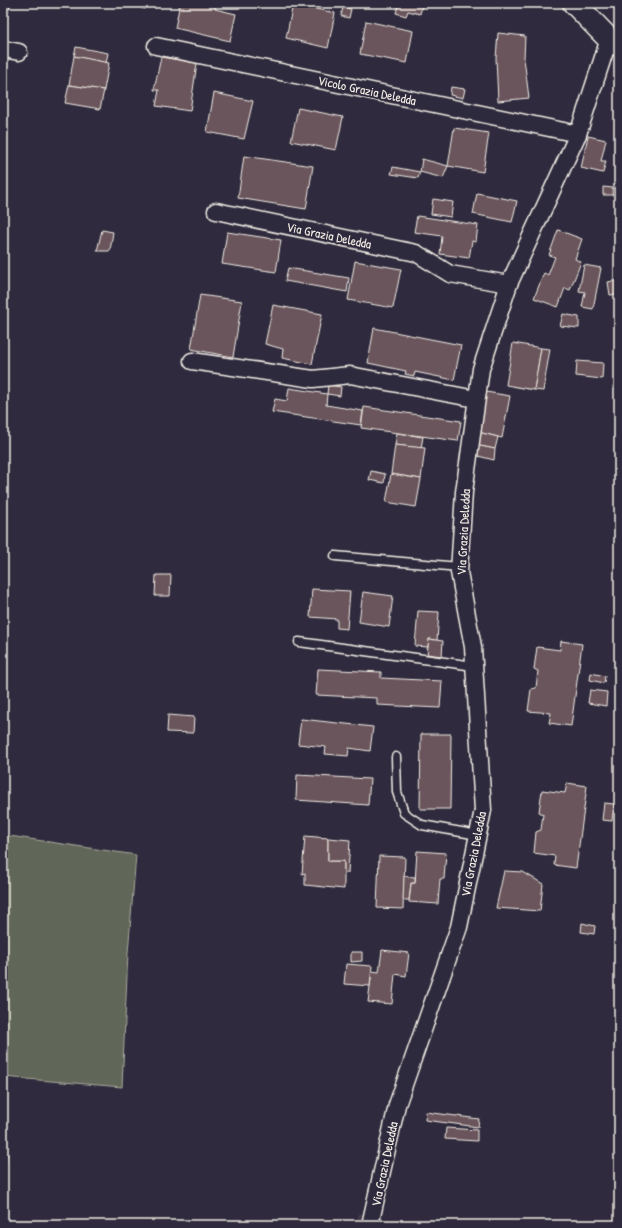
<svg xmlns="http://www.w3.org/2000/svg" width="622" height="1228" font-family="'Patrick Hand',sans-serif">
	<style>
		.built { fill: #413746 }
		.green { fill: #616658; stroke: #aaaca0 }
		.building { fill: #6b545b; stroke: #f4f1e8 }
		.lines { fill: none; stroke-linecap: round; stroke-linejoin: round }
		.service-casing { stroke: #f4f1e8; stroke-width: 11 }
		.minor-casing { stroke: #f4f1e8; stroke-width: 19 }
		.secondary-casing { stroke: #f4f1e8; stroke-width: 25 }
		.service { stroke: #2f2a3d; stroke-width: 8 }
		.minor { stroke: #2f2a3d; stroke-width: 16 }
		.secondary { stroke: #2f2a3d; stroke-width: 22 }
		.labels { text-anchor: middle; stroke-width: 3.5; stroke-linejoin: round; paint-order: stroke }
		.street-label { font-size: 13px; fill: #f4f1e8; stroke: #2f2a3d }
	</style>
	<rect width="100%" height="100%" fill="#2f2a3d"/>
	<filter id="ink" filterUnits="userSpaceOnUse"><feTurbulence type="fractalNoise" baseFrequency=".025" numOctaves="2"/><feDisplacementMap in="SourceGraphic" scale="8" xChannelSelector="R" yChannelSelector="G"/><feConvolveMatrix kernelMatrix="1 2 1 2 8 2 1 2 1" color-interpolation-filters="sRGB"/></filter>
	<g filter="url(#ink)">
		<path class="built" d="M359,1213l26,5 50,7h-80z"/>
		<path class="green" d="M3,835l133,20 -8,98 -6,134 -119,-10z"/>
		<g class="building">
			<path d="M3,3h7l-7,33z"/>
			<path d="M123,3h23l-1,6z"/>
			<path d="M180,3h36l-1,6 21,5 -6,27 -55,-13z"/>
			<path d="M399,3h24l-3,11 -12,-3 -2,5 -10,-3z"/>
			<path d="M293,4l42,9 -7,35 -42,-10z"/>
			<path d="M343,7l8,2 -2,9 -8,-2z"/>
			<path d="M366,21l47,10 -6,32 -47,-9z"/>
			<path d="M498,33l27,3 -1,22 5,40 -31,3 -2,-43z"/>
			<path d="M76,47l32,6 -2,10 -32,-7z"/>
			<path d="M74,56l35,7 -5,27 -35,-5z"/>
			<path d="M161,57l36,6 -7,48 -34,-5 3,-16h-5z"/>
			<path d="M69,85l35,5 -4,19 -35,-6z"/>
			<path d="M451,87l14,2 -2,9 -13,-3z"/>
			<path d="M214,93l39,8 -9,38 -37,-7z"/>
			<path d="M298,108l45,9 -7,33 -45,-9z"/>
			<path d="M454,128l35,5 -6,39 -35,-6z"/>
			<path d="M588,136l18,4 -5,21h5l-3,12 -22,-5z"/>
			<path d="M244,156l69,10 -7,43 -68,-11z"/>
			<path d="M422,159l26,7 -5,12 -23,-6z"/>
			<path d="M393,167l27,5 -2,6 -27,-4z"/>
			<path d="M603,187l10,1v7h-10z"/>
			<path d="M477,193l40,8 -5,21 -39,-8z"/>
			<path d="M433,199l20,3 -2,15 -20,-3z"/>
			<path d="M417,216l61,9 -2,17 -4,-1 -3,17 -29,-4 2,-18 -28,-4z"/>
			<path d="M102,230l11,2 -3,19h-13z"/>
			<path d="M558,230l24,9 -7,20 6,3 -11,28 -5,-2 -7,19 -24,-9 10,-25 4,2 7,-18 -6,-2z"/>
			<path d="M227,232l54,8 -5,32 -54,-8z"/>
			<path d="M355,261l46,8 -8,39 -45,-8z"/>
			<path d="M584,265l17,3 -8,41 -11,-2 3,-15 -6,-1z"/>
			<path d="M288,268l61,10 -2,14 -62,-11z"/>
			<path d="M619,280v14l-9,1 -2,-13z"/>
			<path d="M200,295l42,6 -9,56 -42,-8z"/>
			<path d="M273,305l49,9 -10,50 -30,-6 1,-9 -18,-5z"/>
			<path d="M563,314l16,3v11l-19,-2z"/>
			<path d="M374,328l87,17 -7,35 -39,-8 -1,4 -9,-2 1,-3 -38,-8z"/>
			<path d="M513,343l28,5 -7,42 -28,-5z"/>
			<path d="M541,348l9,1 -7,42 -9,-1z"/>
			<path d="M577,361l26,2 -1,16 -26,-3z"/>
			<path d="M328,385l13,2 -1,9 -13,-2z"/>
			<path d="M289,388l38,6 -1,11 37,6 -2,14 -89,-13 3,-13 12,2z"/>
			<path d="M486,392l24,4 -8,42 -24,-6z"/>
			<path d="M364,407l97,14 -3,20 -97,-13z"/>
			<path d="M478,432l20,5 -3,12 -20,-4z"/>
			<path d="M397,433l26,4 -2,11 -26,-3z"/>
			<path d="M395,445l30,3 -4,31 -30,-5z"/>
			<path d="M475,445l20,4 -1,11 -20,-5z"/>
			<path d="M371,471l14,3 -1,9 -15,-3z"/>
			<path d="M391,474l30,5 -5,28 -30,-5z"/>
			<path d="M156,575h15l-1,21h-15z"/>
			<path d="M312,589l38,2 -3,38 -10,-1v-9l-27,-2z"/>
			<path d="M363,592l30,4 -4,31 -30,-5z"/>
			<path d="M418,611l21,1 -2,29 -8,-2 -1,8 -13,-1z"/>
			<path d="M429,639l14,2 -1,15 -15,-2z"/>
			<path d="M561,641l21,3 -11,82 -22,-3 2,-10 -23,-2 3,-22 5,-1 2,-17 -4,-2 3,-22 23,3z"/>
			<path d="M318,669l63,3v6l61,3 -2,27 -63,-3v-7l-61,-3z"/>
			<path d="M591,673l14,3 -1,7 -14,-3z"/>
			<path d="M590,690l17,2 -1,14 -18,-3z"/>
			<path d="M168,715l26,2 -1,16 -26,-1z"/>
			<path d="M301,719l72,8 -3,24 -21,-3 -1,8 -23,-2 1,-7 -28,-3z"/>
			<path d="M421,734h30l-1,75h-30z"/>
			<path d="M297,775l73,4 -2,26 -72,-5z"/>
			<path d="M567,783l20,3 -11,82 -22,-3 1,-9 -21,-3 2,-21 5,-2 2,-16 -4,-2 3,-22 23,3z"/>
			<path d="M604,803l10,1 -2,17 -10,-1z"/>
			<path d="M305,836l23,2v23h16v28l-39,-4v-12l-3,1z"/>
			<path d="M328,838l22,2 -2,33h-4v-12h-16z"/>
			<path d="M417,851l29,2 -2,26h-4l-2,25 -29,-2 2,-19h4z"/>
			<path d="M379,856l26,1 -2,52 -26,-1z"/>
			<path d="M504,871l19,1 20,12 -3,27 -44,-3z"/>
			<path d="M404,876l11,1v6h-4l-2,17h-6z"/>
			<path d="M582,923l13,3 -1,8 -13,-2z"/>
			<path d="M382,950l27,3 -3,23 -11,-2 -3,30 -24,-2 4,-31 7,1z"/>
			<path d="M351,952h11v9l-11,1z"/>
			<path d="M346,964l26,2 -2,20 -26,-2z"/>
			<path d="M426,1112l53,7 -1,8 -53,-7z"/>
			<path d="M446,1128l31,2v11l-32,-2z"/>
			<path d="M3,1154h4l-2,16h-2z"/>
			<path d="M7,1223l14,2h-14z"/>
		</g>
		<g class="lines">
			<defs>
				<g id="service">
					<path d="M335,556l124,11"/>
					<path d="M299,642l175,24"/>
					<path d="M396,757l1,35 7,21 18,12 56,10"/>
				</g>
				<g id="minor">
					<path d="M156,46l422,88"/>
					<path d="M3,49l16,3"/>
					<path d="M216,211l200,42 34,21 59,10"/>
					<path d="M192,361l121,18 37,-4 126,24"/>
					<path d="M370,1225l27,-120 62,-178 24,-117 -10,-163 -14,-75 5,-80 17,-123 28,-85 69,-150 31,-95"/>
				</g>
				<path id="secondary" d="M574,3l35,36 10,6"/>
			</defs>
			<use href="#service" class="service-casing"/>
			<use href="#minor" class="minor-casing"/>
			<use href="#secondary" class="secondary-casing"/>
			<use href="#service" class="service"/>
			<use href="#minor" class="minor"/>
			<use href="#secondary" class="secondary"/>
		</g>
	</g>
	<g class="labels">
		<g class="street-label">
			<text transform="translate(367 90) rotate(12)" y="5">Vicolo Grazia Deledda</text>
			<text transform="translate(329 235) rotate(12)" y="5">Via Grazia Deledda</text>
			<text transform="translate(463 532) rotate(-87)" y="5">Via Grazia Deledda</text>
			<text transform="translate(473 854) rotate(-79)" y="5">Via Grazia Deledda</text>
			<text transform="translate(384 1164) rotate(-78)" y="5">Via Grazia Deledda</text>
		</g>
	</g>
	<rect width="622" height="1228" fill="none" stroke="#2f2a3d" stroke-width="16"/>
	<rect x="8" y="8" width="606" height="1212" fill="none" stroke="#f4f1e8" stroke-width="1.5" filter="url(#ink)"/>
</svg>
